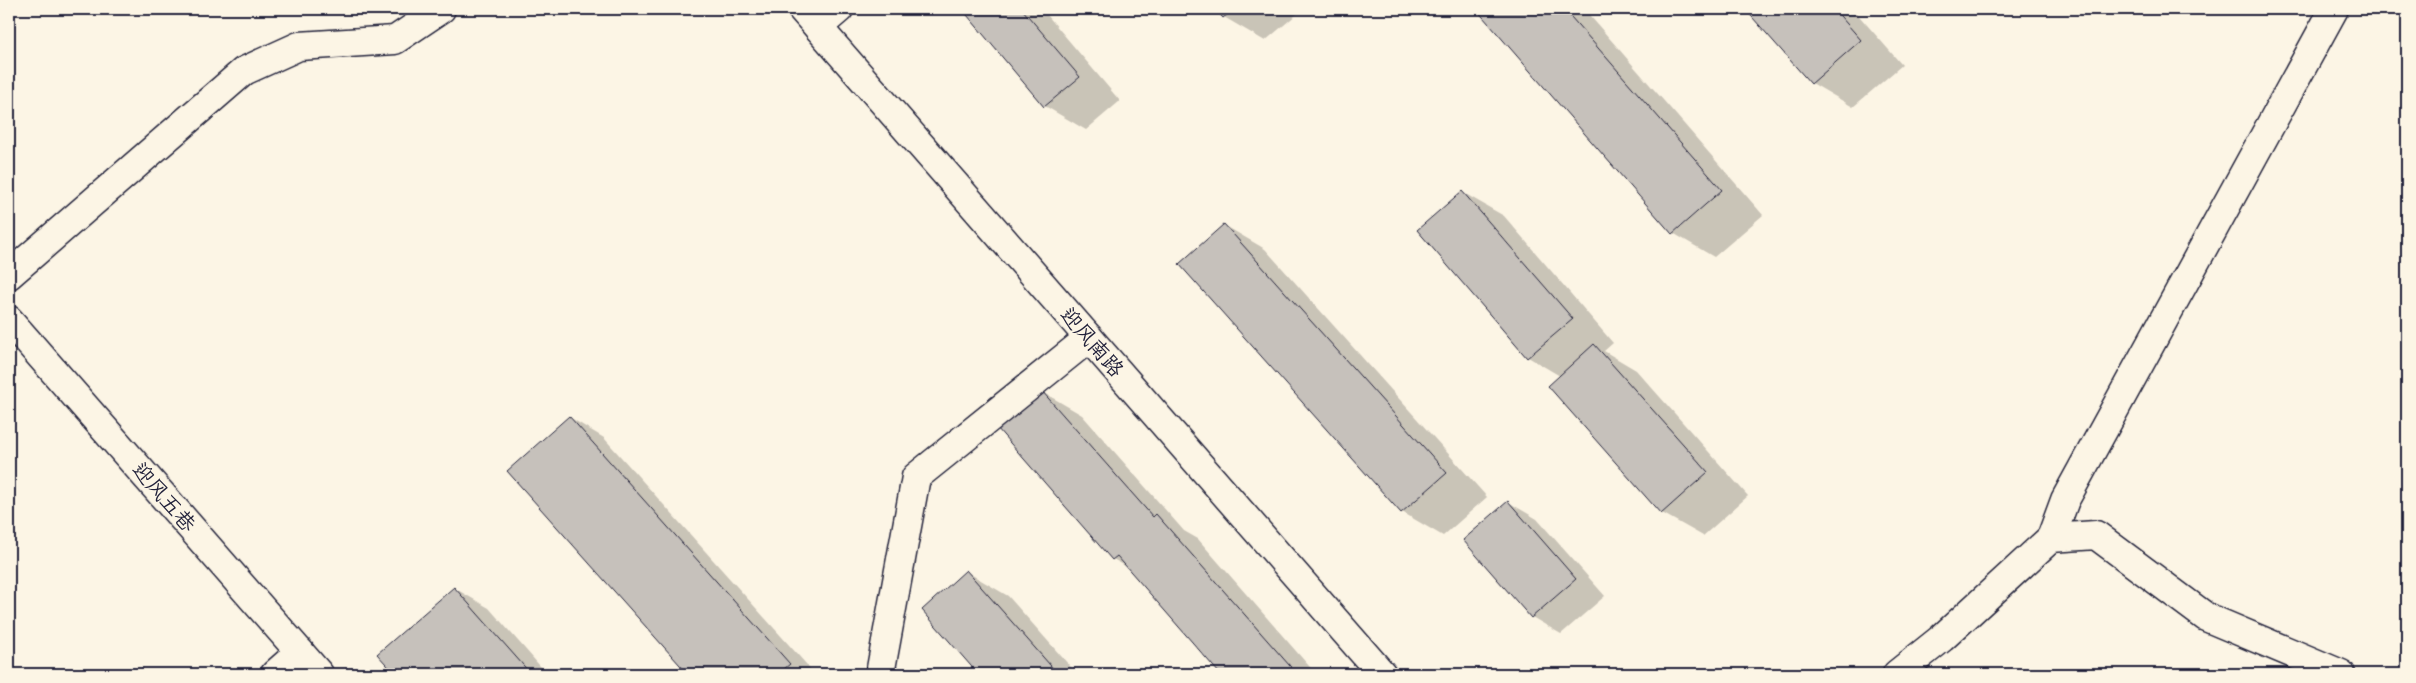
<svg xmlns="http://www.w3.org/2000/svg" width="2416" height="683" font-family="Itim,'LXGW WenKai TC',sans-serif">
	<style>
		.shadow { fill: #0003 }
		.building { fill: #c6c1bb; stroke: #22223b }
		.lines { fill: none; stroke-linecap: round; stroke-linejoin: round }
		.minor-casing { stroke: #22223b; stroke-width: 31 }
		.minor { stroke: #fcf5e5; stroke-width: 28 }
		.labels { text-anchor: middle; stroke-width: 4.5; stroke-linejoin: round; paint-order: stroke }
		.street-label { font-size: 21px; fill: #22223b; stroke: #fcf5e5 }
	</style>
	<rect width="100%" height="100%" fill="#fcf5e5"/>
	<filter id="ink" filterUnits="userSpaceOnUse"><feTurbulence type="fractalNoise" baseFrequency=".02" numOctaves="2"/><feDisplacementMap in="SourceGraphic" scale="10" xChannelSelector="R" yChannelSelector="G"/><feConvolveMatrix kernelMatrix="1 2 1 2 8 2 1 2 1" color-interpolation-filters="sRGB"/></filter>
	<g filter="url(#ink)">
		<g class="shadow">
			<path d="M964,9h78l78,92 -34,29 -41,-24z"/>
			<path d="M1217,9h86l-38,32 -41,-24z"/>
			<path d="M1478,9h106l179,206 -49,42 -41,-24z"/>
			<path d="M1747,9h106l49,56 -49,42 -41,-24z"/>
			<path d="M1462,192l42,24 109,127 -9,8 32,19 112,126 -45,40 -41,-23 -102,-137 -32,-19 -110,-127z"/>
			<path d="M1224,225l41,24 222,248 -44,39 -41,-24z"/>
			<path d="M1041,391l41,24 102,116 14,8 118,135h-94l-93,-106 -16,-9z"/>
			<path d="M569,417l35,21 211,236h-126l-181,-203z"/>
			<path d="M1508,502l29,17 68,77 -44,38 -29,-17 -67,-77z"/>
			<path d="M967,572l41,24 69,78h-97l-57,-64z"/>
			<path d="M454,588l35,20 58,66h-151l-17,-20z"/>
		</g>
		<g class="building">
			<path d="M962,9h60l58,68 -36,30z"/>
			<path d="M1215,9h19l-11,9z"/>
			<path d="M1476,9h88l158,181 -50,44z"/>
			<path d="M1745,9h89l27,31 -50,44z"/>
			<path d="M1462,191l111,128 -46,39 -110,-128z"/>
			<path d="M1224,224l223,249 -46,40 -222,-249z"/>
			<path d="M1594,344l114,128 -47,42 -113,-128z"/>
			<path d="M1041,390l112,127 3,-3 141,160h-77l-103,-118 -5,4 -115,-132z"/>
			<path d="M569,416l221,248 -12,10h-90l-181,-203z"/>
			<path d="M1508,501l68,78 -45,39 -68,-78z"/>
			<path d="M966,570l92,104h-80l-56,-64z"/>
			<path d="M454,587l77,87h-136l-18,-20z"/>
		</g>
		<g class="lines">
			<defs>
				<g id="minor">
					<path d="M802,9l580,665"/>
					<path d="M818,27l21,-18"/>
					<path d="M9,275l235,-204 55,-25 96,-6 46,-31"/>
					<path d="M9,320l310,354"/>
					<path d="M2051,538l14,-38 269,-491"/>
					<path d="M275,674l25,-22"/>
					<path d="M880,674l36,-197 173,-139"/>
					<path d="M1897,674l45,-36 109,-100 45,-3 110,82 135,57"/>
				</g>
			</defs>
			<use href="#minor" class="minor-casing"/>
			<use href="#minor" class="minor"/>
		</g>
	</g>
	<g class="labels">
		<g class="street-label">
			<text transform="translate(1092 342) rotate(49)" y="7">迎风南路</text>
			<text transform="translate(164 497) rotate(49)" y="7">迎风五巷</text>
		</g>
	</g>
	<rect width="2416" height="683" fill="none" stroke="#fcf5e5" stroke-width="30"/>
	<rect x="15" y="15" width="2386" height="653" fill="none" stroke="#22223b" stroke-width="2" filter="url(#ink)"/>
</svg>
